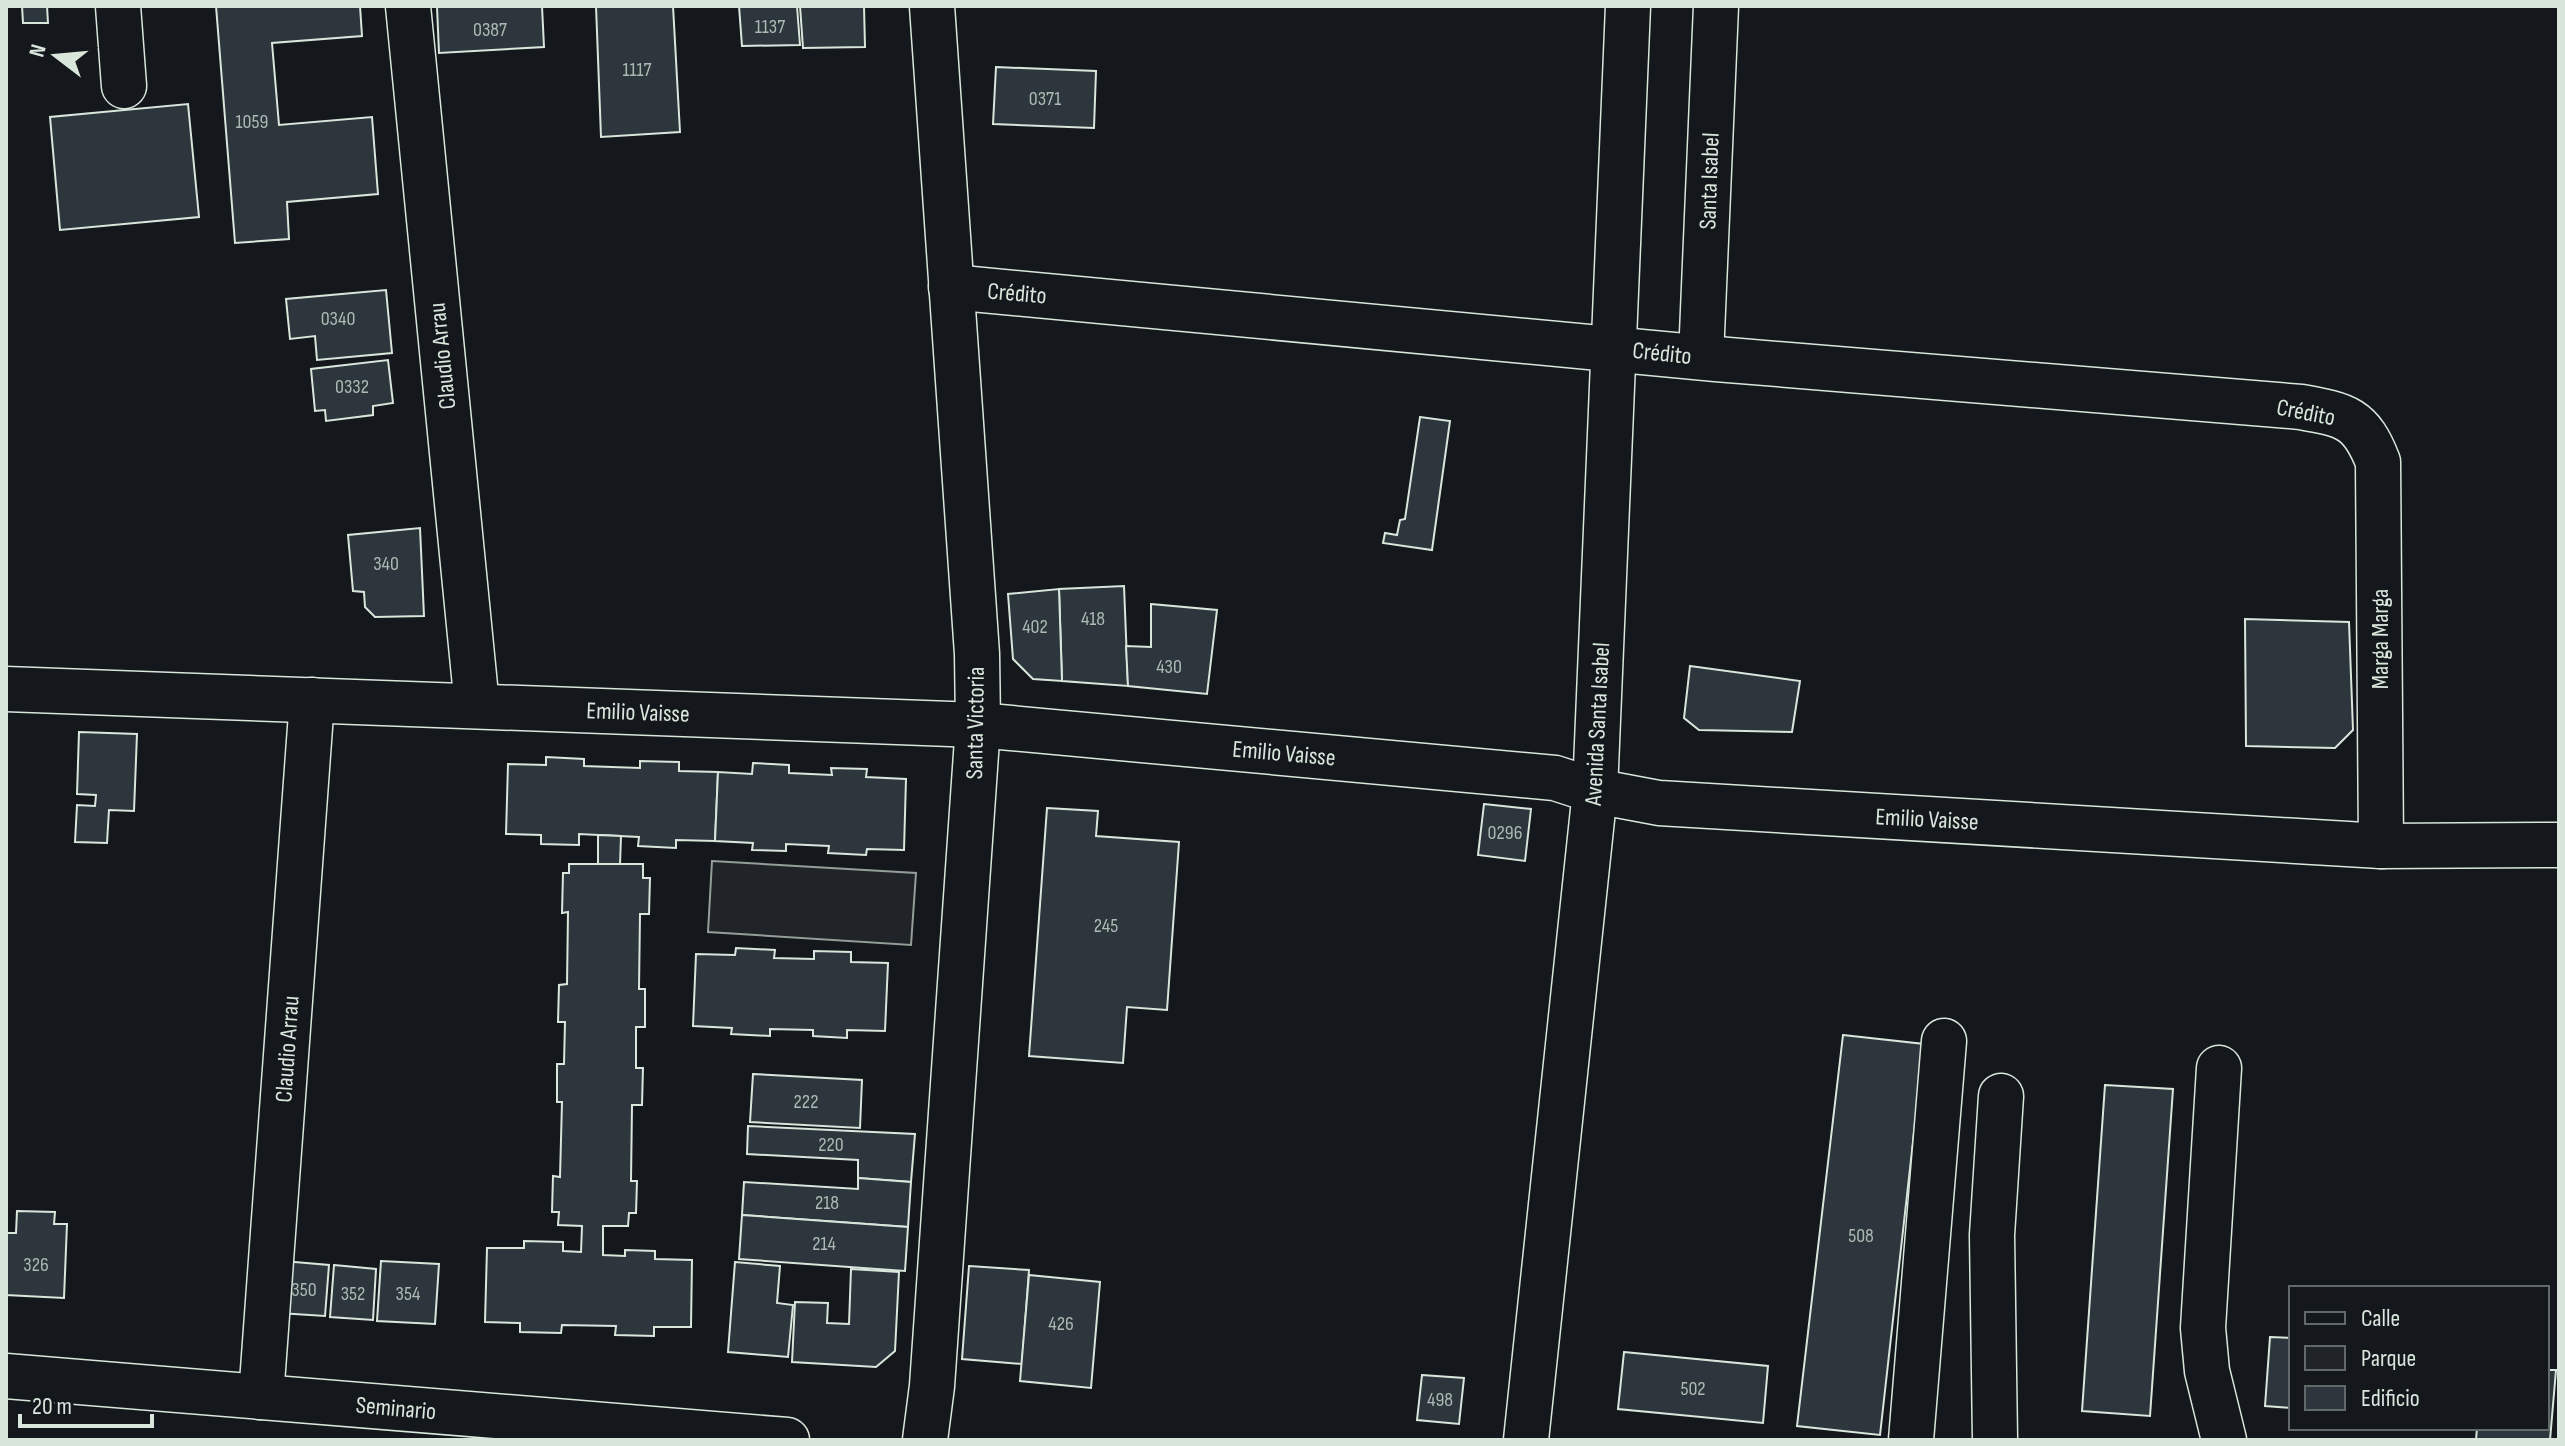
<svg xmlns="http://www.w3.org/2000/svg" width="2565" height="1446" font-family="'Sofia Sans Condensed',sans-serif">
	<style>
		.green { fill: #202428; stroke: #939e99; stroke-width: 2 }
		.building { fill: #2c363c; stroke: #d8e6dc; stroke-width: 2 }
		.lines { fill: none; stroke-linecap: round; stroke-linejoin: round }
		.minor-casing { stroke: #d8e6dc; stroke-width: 47 }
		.major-casing { stroke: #d8e6dc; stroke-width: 47 }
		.minor { stroke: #14181c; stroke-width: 44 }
		.major { stroke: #14181c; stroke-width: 44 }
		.labels { text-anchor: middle; stroke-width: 6; stroke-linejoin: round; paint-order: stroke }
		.number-label { font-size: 20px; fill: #adbab4 }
		.street-label { font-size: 24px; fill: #d8e6dc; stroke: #14181c }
	</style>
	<rect width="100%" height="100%" fill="#14181c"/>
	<path class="green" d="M712,861l204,12 -5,72 -203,-13z"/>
	<g class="building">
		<path d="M22,6h25l1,17h-25z"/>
		<path d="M216,6h144l2,30 -90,7 7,82 93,-8 6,77 -91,8 2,37 -54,4z"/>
		<path d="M542,6l2,41 -105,6 -2,-46z"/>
		<path d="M596,6h77l7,126 -79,5z"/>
		<path d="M739,6h58l3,39 -58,1z"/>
		<path d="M800,6h64l1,41 -62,1z"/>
		<path d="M996,67l100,4 -2,57 -101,-4z"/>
		<path d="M188,104l11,113 -139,13 -10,-113z"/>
		<path d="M386,290l6,63 -75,7 -2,-24 -25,3 -4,-40z"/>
		<path d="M388,360l5,43 -20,3v9l-47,6 -1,-11 -10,1 -4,-42z"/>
		<path d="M1420,417l30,4 -18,129 -49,-7 2,-10 12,2 3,-15 5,-1z"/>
		<path d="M420,528l4,88 -49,1 -10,-10 -1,-15 -11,-1 -5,-56z"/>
		<path d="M1124,586l4,100 -66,-5 -3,-92z"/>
		<path d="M1059,589l3,92 -29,-2 -20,-20 -5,-65z"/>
		<path d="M1151,604l66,6 -10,84 -79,-8 -2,-40 25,1z"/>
		<path d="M2245,619l104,3 4,108 -18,18 -89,-2z"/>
		<path d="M1690,666l110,15 -8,51 -93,-2 -15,-12z"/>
		<path d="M79,732l58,2 -3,77 -25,-1 -2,33 -32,-1 2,-37 18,1 1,-11 -19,-1z"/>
		<path d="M546,757l38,2v7l56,2v-7l39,1v9l39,1 -3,69 -39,-1v8l-38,-2 1,-9 -60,-3v11l-38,-1v-9l-35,-1 2,-70 38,1z"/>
		<path d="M753,763l36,2v8l43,2 -1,-7 36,1 -1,8 40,2 -2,71 -37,-1 -1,6 -38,-2 1,-7 -43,-2v7l-34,-1 1,-7 -38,-2 3,-69 34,2z"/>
		<path d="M1484,804l47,5 -6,52 -47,-6z"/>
		<path d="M1047,808l51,3 -2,25 83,6 -12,168 -40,-3 -4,56 -94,-7z"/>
		<path d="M598,835l23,1 -1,29 -22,-1z"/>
		<path d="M569,864h74v14h7l-1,36h-9l-1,75h6v38h-9v41h7l-1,37h-10l-1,76h6l-1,32h-7l-1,13h-25v29l22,1v-6l30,1v8l37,1 -1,67h-37v9l-39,-1 1,-9 -54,-1 -1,8 -41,-1v-9l-35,-1 2,-74h37v-7l39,1v9l18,1 1,-26 -24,-1 1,-13h-7l1,-36 7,1 2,-75h-5v-38h7l1,-42h-7l1,-37 8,-1 1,-72 -6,1 1,-40h6z"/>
		<path d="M736,948l39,2 -1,8 40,1v-8l37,1v10l37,1 -3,68 -38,-1v8l-34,-2v-6l-43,-1v7l-39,-2 1,-6 -39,-2 3,-72 39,1z"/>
		<path d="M1843,1035l81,9 -44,391 -83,-9z"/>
		<path d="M753,1074l109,6 -2,48 -110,-6z"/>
		<path d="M2105,1085l68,4 -23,327 -68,-5z"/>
		<path d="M748,1126l167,8 -4,48 -53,-4v-18l-111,-6z"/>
		<path d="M858,1178l53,4 -3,45 -166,-12 2,-33 114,7z"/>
		<path d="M17,1211l38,1 -1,12h13l-3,74 -58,-3v-62h10z"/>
		<path d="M742,1215l166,12 -3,44 -166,-12z"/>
		<path d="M283,1261l46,4 -4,51 -46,-3z"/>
		<path d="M381,1261l58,3 -4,60 -58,-3z"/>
		<path d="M735,1262l45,4 -3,37 16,2 -5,52 -60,-5z"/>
		<path d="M334,1265l42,4 -3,51 -43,-3z"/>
		<path d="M969,1266l60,4 -7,94 -60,-5z"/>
		<path d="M851,1269l48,3 -4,79 -19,16 -84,-5 3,-60 33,1 -1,20 22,1z"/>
		<path d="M1029,1275l71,7 -9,106 -71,-7z"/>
		<path d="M2270,1337l21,1v70l-26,-2z"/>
		<path d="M1624,1352l144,14 -5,57 -145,-14z"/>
		<path d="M2547,1370h9l-6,70h-74l1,-12h70z"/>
		<path d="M1422,1375l42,3 -5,46 -42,-4z"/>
	</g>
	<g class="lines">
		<defs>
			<g id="minor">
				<path d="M118,6l6,80"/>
				<path d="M408,6l69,700"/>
				<path d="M951,287l765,72 585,48c45,8 60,11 77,55l3,384"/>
				<path d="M1701,357l15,-351"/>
				<path d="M6,689l972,36 577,53 40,13 64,12 722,43 178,-1"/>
				<path d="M2219,1068l-16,260 4,43 17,69"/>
				<path d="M6,1376l781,64"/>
				<path d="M261,1397l51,-697"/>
				<path d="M925,1440l7,-54 46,-661 -1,-71 -45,-648"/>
				<path d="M1911,1440l33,-399"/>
				<path d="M1995,1440l-3,-205 9,-139"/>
			</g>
			<path id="major" d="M1526,1440l69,-649 33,-785"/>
		</defs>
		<use href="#minor" class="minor-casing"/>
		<use href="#major" class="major-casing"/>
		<use href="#minor" class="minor"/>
		<use href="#major" class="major"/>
	</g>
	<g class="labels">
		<g class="number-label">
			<text x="770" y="33">1137</text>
			<text x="490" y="36">0387</text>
			<text x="637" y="76">1117</text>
			<text x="1045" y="105">0371</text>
			<text x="252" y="128">1059</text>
			<text x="338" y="325">0340</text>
			<text x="352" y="393">0332</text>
			<text x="386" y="570">340</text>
			<text x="1093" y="625">418</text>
			<text x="1035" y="633">402</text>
			<text x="1169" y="673">430</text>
			<text x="1505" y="839">0296</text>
			<text x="1106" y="932">245</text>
			<text x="806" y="1108">222</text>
			<text x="831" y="1151">220</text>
			<text x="827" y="1209">218</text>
			<text x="1861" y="1242">508</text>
			<text x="824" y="1250">214</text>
			<text x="36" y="1271">326</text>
			<text x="304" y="1296">350</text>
			<text x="353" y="1300">352</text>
			<text x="408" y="1300">354</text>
			<text x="1061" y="1330">426</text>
			<text x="1693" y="1395">502</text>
			<text x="1440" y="1406">498</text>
		</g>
		<g class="street-label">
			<text transform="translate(1709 181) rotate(-88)" y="8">Santa Isabel</text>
			<text transform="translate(1017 293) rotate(5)" y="8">Crédito</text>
			<text transform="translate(1662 353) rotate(6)" y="8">Crédito</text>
			<text transform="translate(442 356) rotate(-96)" y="8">Claudio Arrau</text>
			<text transform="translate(2306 412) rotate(11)" y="8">Crédito</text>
			<text transform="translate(2380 639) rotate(-90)" y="8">Marga Marga</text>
			<text transform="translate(638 712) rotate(2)" y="8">Emilio Vaisse</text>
			<text transform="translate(975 723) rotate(-89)" y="8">Santa Victoria</text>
			<text transform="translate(1597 724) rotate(-87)" y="8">Avenida Santa Isabel</text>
			<text transform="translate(1284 753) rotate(5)" y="8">Emilio Vaisse</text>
			<text transform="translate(1927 819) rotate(3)" y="8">Emilio Vaisse</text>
			<text transform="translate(287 1049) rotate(-86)" y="8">Claudio Arrau</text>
			<text transform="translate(396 1408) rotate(5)" y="8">Seminario</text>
		</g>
	</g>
	<rect width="2565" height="1446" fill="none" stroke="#d8e6dc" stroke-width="16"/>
	<rect x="2289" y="1286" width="260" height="144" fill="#14181c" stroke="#626a69" stroke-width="2"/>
	<rect x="2305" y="1312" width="40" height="12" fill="#14181c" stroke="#626a69" stroke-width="2"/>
	<text x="2361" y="1326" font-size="24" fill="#d8e6dc">Calle</text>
	<rect x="2305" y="1346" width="40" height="24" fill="#202428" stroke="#626a69" stroke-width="2"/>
	<text x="2361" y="1366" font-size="24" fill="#d8e6dc">Parque</text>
	<rect x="2305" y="1386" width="40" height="24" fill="#2c363c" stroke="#626a69" stroke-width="2"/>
	<text x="2361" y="1406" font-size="24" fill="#d8e6dc">Edificio</text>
	<g transform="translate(56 56) rotate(286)" stroke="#14181c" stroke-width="6" paint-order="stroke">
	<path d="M0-6L14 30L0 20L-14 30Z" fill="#d8e6dc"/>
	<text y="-12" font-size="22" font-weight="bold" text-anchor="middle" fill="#d8e6dc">N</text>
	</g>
	<path d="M20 1414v12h132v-12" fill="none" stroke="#d8e6dc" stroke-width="4"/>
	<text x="32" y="1414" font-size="24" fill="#d8e6dc" stroke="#14181c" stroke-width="6" paint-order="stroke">20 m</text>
</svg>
